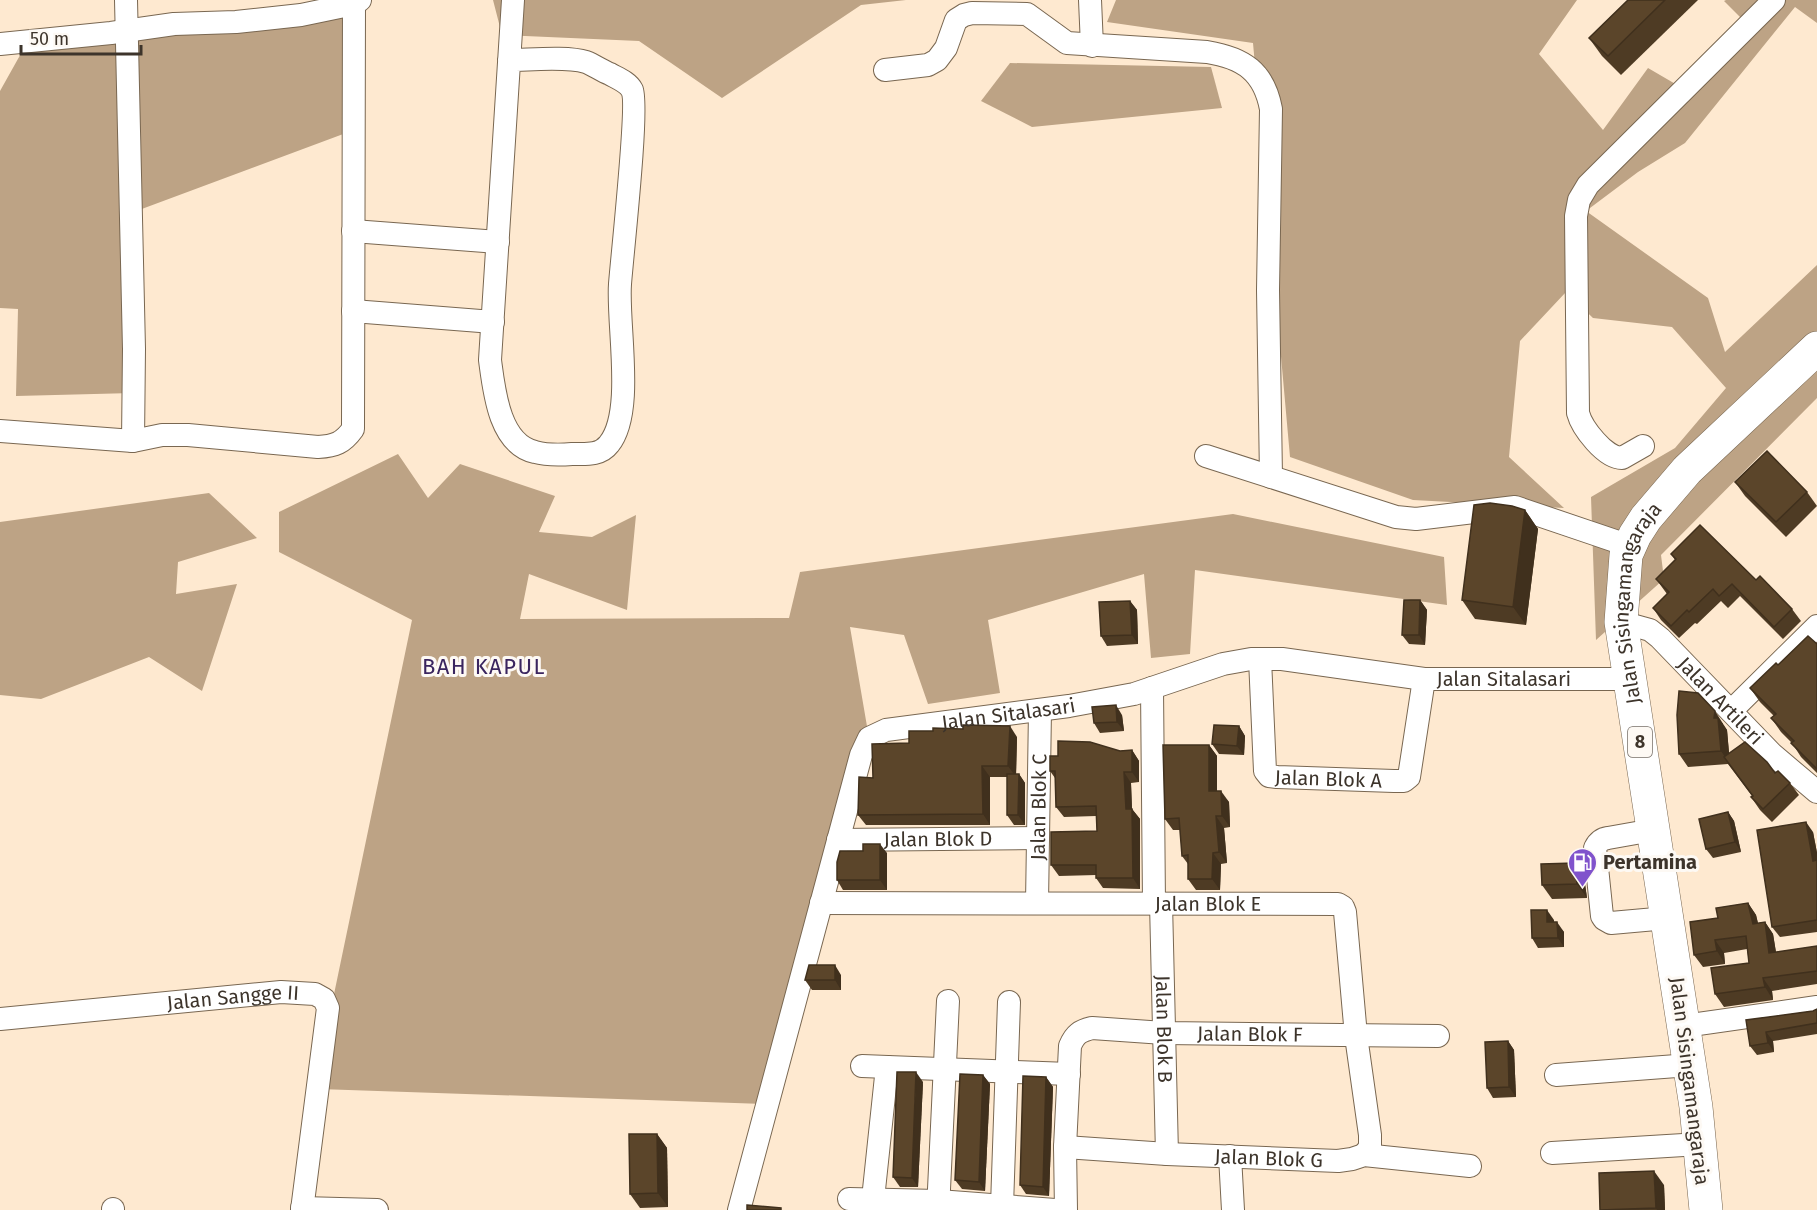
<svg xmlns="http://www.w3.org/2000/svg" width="1817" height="1210" font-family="'Fira Sans',sans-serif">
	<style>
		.forest { fill: #bda385 }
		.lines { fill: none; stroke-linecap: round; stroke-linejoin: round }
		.minor-casing { stroke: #796751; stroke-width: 24 }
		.highway-casing { stroke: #796751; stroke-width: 34 }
		.minor { stroke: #fff; stroke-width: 22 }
		.highway { stroke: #fff; stroke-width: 33 }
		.wall { fill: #4e3b24 }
		.shaded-wall { fill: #40301d }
		.building { fill: #5b452a; stroke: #40301d; stroke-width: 1.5 }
		.labels { text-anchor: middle; stroke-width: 6; stroke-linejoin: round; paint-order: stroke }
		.shield { fill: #fdf9f4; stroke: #776f67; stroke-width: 1.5 }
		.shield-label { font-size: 18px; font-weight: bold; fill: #3d342b }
		.street-label { font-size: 20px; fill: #3d342b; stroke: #fdf9f4 }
		.poi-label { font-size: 20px; font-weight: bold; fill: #3d342b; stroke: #fdf9f4; text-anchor: start }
		.quarter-label { font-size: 22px; letter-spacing: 1.5px; fill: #3a255f; stroke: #fdf9f4 }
	</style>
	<rect width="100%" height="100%" fill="#fee9d0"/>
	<g class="forest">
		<path d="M493,0h413l-45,5 -139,93 -83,-57 -137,-6z"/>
		<path d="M1116,0h461l-38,54 64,76 45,-62 36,21 64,-64 -24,-24 2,-1h91v23l-22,-16 -110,136 -47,29 -52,39 122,87 17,54 92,-87v133l-156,157 3,24 -68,61 -5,-143 84,-49 51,-60 -54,-61 -79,-9 -27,-26 -46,49 -11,116 55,51 -151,-8 -123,-43 -37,-414 -146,-21z"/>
		<path d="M354,4v126l-223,83 2,180 -117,3 2,-87 -18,-1v-217l28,-50z"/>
		<path d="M1010,63l201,4 11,41 -190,19 -51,-26z"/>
		<path d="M398,454l30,44 32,-34 95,32 -16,36 53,5 44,-22 -9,95 -98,-36 -9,45 269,-1 11,-46 433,-58 211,43 3,48 -252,-35 -5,84 -39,4 -7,-84 -156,46 12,73 -72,11 -24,-69 -54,-8 19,111 -102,366 -448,-15 9,-66 84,-403 -133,-68v-40z"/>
		<path d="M209,493l48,45 -79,24 -2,32 61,-10 -35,107 -53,-34 -108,42 -41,-4v-173z"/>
	</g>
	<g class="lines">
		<defs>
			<g id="minor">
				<path d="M126,0l8,349 -1,92 29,-6h26l130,12c17,-1 25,-4 35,-18l1,-425"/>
				<path d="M1090,0l2,46"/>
				<path d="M0,44l111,-11 63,-9 62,-2 65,-7 53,-11 6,-4"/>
				<path d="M509,60c20,0 58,-4 77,2 8,3 16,9 24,12 7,4 18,8 22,16 7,14 -10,167 -12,194 -3,41 15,128 -11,160 -9,12 -24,10 -37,10 -12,1 -26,1 -37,-2 -36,-8 -41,-62 -45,-92l23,-360"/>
				<path d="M885,70l43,-5 9,-5 9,-12 10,-28 8,-5 8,-2 55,1 40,29 140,9c37,6 57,20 64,57l-3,181 3,187"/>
				<path d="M353,231l145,11"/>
				<path d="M353,311l140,11"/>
				<path d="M0,431l133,10"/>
				<path d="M1643,446l-21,12c-17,0 -40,-30 -44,-45l-2,-197 3,-16 9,-15 186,-185"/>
				<path d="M1206,456l190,61 20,2 99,-12 115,39"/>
				<path id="s1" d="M1621,622l29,8 10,8 112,116 45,38"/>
				<path id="s2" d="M1260,659l5,112 4,5 8,1 117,4h10l5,-4 15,-98"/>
				<path d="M1152,688l2,215"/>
				<path d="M1731,711l86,-85"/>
				<path d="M1653,830l-45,8c-7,1 -10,4 -13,10l7,68 2,3 7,4 56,-5"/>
				<path id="s3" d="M838,840l200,-2"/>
				<path id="s4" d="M821,903l517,1 5,3 2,5 11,124 14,99v12l-6,8"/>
				<path id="s5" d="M1037,903l3,-193"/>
				<path id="s6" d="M1161,903l6,251"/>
				<path id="s7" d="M0,1019l281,-27 34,2 9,5 4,9 -26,202"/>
				<path d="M1684,1026l133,-19"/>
				<path d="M862,1066l207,8"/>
				<path d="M1556,1075l134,-10"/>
				<path id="s8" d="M1065,1147l102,7 171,7 14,-2 12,-4 106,11"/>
				<path d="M1552,1153l148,-9"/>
				<path d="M1230,1156l3,54"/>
				<path d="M849,1199l89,2 117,9"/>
				<path d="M873,1199l14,-132"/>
				<path d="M1002,1206l7,-204"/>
				<path d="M302,1208l75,2"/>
				<path d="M113,1210v-1"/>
				<path id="s9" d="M739,1210l122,-455 8,-17 17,-8 183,-24 65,-12 89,-30 28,-5h31l142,20h207"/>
				<path d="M938,1210l10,-209"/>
				<path id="s10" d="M1066,1210l-1,-63 5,-101c5,-12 10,-15 22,-18l72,5 274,3"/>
			</g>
			<g id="highway">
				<path id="s11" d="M1706,1210l-10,-103 -75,-485 5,-67 9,-20 11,-17 41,-48 130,-122"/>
			</g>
		</defs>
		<use href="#minor" class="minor-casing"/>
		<use href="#highway" class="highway-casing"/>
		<use href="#minor" class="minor"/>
		<use href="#highway" class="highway"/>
	</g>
	<g class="wall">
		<path d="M1628,0h70l-77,75 -19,-19 -13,-18z"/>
		<path d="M1735,482l72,10 10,14 -31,31 -41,-41z"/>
		<path d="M1525,510l13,19 -12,96 -51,-6 -13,-19z"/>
		<path d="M1671,554l85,26 36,29 9,12 -18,18 -43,-43 -12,12 -7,-7 -24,23 -2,-1 -16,15 -18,-18 -8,-12 14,-14 -11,-15 19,-19z"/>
		<path d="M1420,600l7,10 -2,35 -16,-1 -7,-9z"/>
		<path d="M1130,601l7,9 1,34 -31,2 -6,-10z"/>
		<path d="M1817,644v129l-16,-16 -9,-14 -11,-11 -10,-14 3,-2 -14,-14 -10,-14 28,-23z"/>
		<path d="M1122,715l2,16 -24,2 -6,-10z"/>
		<path d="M1723,723v2l4,5 2,23 46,20 15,10 9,12 -27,27 -12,-12 -9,-13 1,-1 -24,-32 -40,3 -9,-13z"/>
		<path d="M1239,726l6,10 -1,19 -25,-1 -7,-10z"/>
		<path d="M1017,737l-1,37h3l6,9v42h-11l-7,-10v-38h-17v48h-124l-8,-10 15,-37z"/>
		<path d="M1209,745l8,11v35l12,11 1,25 -6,1 3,35 -6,1 -1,26h-24l-8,-11v-15l-6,-8 -2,-26h-7l-8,-11z"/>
		<path d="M1132,750l7,11v21l-8,1 1,26 8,10v70l-37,-1 -7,-10v-3l-37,1 -8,-11 46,-34 -1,-15 -32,1 -8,-10 -1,-29 -5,-7 8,-15z"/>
		<path d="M1728,812l6,9 7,31 -28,6 -7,-9z"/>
		<path d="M1813,832l4,21v79l-37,5 -8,-10z"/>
		<path d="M887,853v37h-44l-6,-10z"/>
		<path d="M1575,863l9,14 3,21 -35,1 -10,-14z"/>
		<path d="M1748,903l8,12 2,8 7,-1 8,12 3,18 41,-6v38l-45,7 1,9 -49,7 -9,-13 34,-31 -2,-14 -23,4 1,11 -22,3 -9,-12 24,-37z"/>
		<path d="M1554,920v2l10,10v15l-26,1 -6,-10z"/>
		<path d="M841,975v15h-29l-7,-10z"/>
		<path d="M1817,1009v25l-44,7 1,11 -17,3 -7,-9 -4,-26 67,-9z"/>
		<path d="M1508,1041l6,9 2,47 -23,1 -6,-10z"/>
		<path d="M983,1075l7,9 -5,107 -23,-2 -7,-9z"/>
		<path d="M1046,1077l7,10 -4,109 -23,-2 -6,-9z"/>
		<path d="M923,1082l-5,105h-18l-7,-10z"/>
		<path d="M657,1134l10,14 1,59 -28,1 -10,-14z"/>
		<path d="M1664,1185l1,25h-65z"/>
	</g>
	<g class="shaded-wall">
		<path d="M1525,510l13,19 -12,96 -13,-18z"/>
		<path d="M1420,600l7,10 -2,35 -6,-10z"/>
		<path d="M1130,601l7,9 1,34 -6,-9z"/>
		<path d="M1116,705l6,10 2,16 -7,-9z"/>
		<path d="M1715,711l12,19 3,34 -9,-13 -7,-33z"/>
		<path d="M1010,726l7,11 -1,40 -8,-11z"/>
		<path d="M1239,726l6,10 -1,19 -7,-9z"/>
		<path d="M1209,745l8,11v46l-8,-11z"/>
		<path d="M1132,750l7,11v21l-7,-10z"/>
		<path d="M982,766l8,11v48l-7,-11z"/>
		<path d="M1124,772l7,11 1,28v-2l8,10v70l-7,-11 -7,-69z"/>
		<path d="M1019,774l6,9v42l-7,-10z"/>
		<path d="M1221,791l8,11 1,25 -8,-11z"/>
		<path d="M1728,812l6,9 7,31 -6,-10z"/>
		<path d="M1216,816l8,12 3,35 -8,-11z"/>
		<path d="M1806,822l7,10 4,21v14l-4,-6z"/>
		<path d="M880,844l7,9v37l-7,-10z"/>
		<path d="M1213,853l8,11 -1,26 -8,-11z"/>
		<path d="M1575,863l9,14 3,21 -10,-14z"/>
		<path d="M1748,903l8,12 5,22 -8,-13z"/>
		<path d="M1547,910l7,10v12l-7,-10z"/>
		<path d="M1557,922l7,10v15l-6,-9z"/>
		<path d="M1765,922l8,12 5,32 -9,-13z"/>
		<path d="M1715,940l9,13 1,11 -8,-13z"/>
		<path d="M835,965l6,10v15l-6,-10z"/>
		<path d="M1763,978l9,13 1,9 -8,-13z"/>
		<path d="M1766,1032l7,9 1,11 -6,-9z"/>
		<path d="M1508,1041l6,9 2,47 -7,-10z"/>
		<path d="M916,1072l7,10 -5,105 -6,-9z"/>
		<path d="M983,1075l7,9 -5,107 -6,-9z"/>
		<path d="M1046,1077l7,10 -4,109 -6,-9z"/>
		<path d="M657,1134l10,14 1,59 -10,-14z"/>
		<path d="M1654,1171l10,14 1,25h-8l-1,-2z"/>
	</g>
	<g class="building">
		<path d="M1628,0h37l-57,56 -19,-18z"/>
		<path d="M1767,451l40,41 -31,30 -41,-40z"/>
		<path d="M1490,503l22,3 13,4 -12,97 -51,-7 12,-95z"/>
		<path d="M1700,525l56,55 4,-4 32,33 -18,18 -42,-43 -13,12 -6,-7 -24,23 -2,-2 -16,16 -18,-18 16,-16 -13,-13 20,-20 -5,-5z"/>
		<path d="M1404,600h16l-1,35h-17z"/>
		<path d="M1130,601l2,34 -31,1 -2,-34z"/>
		<path d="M1808,636l9,8v125l-26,-26 3,-2 -23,-23 5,-4 -26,-26 26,-25 2,2z"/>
		<path d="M1679,691l19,2 17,18 -1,7h4l3,33 -42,3 -2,-39z"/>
		<path d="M1116,705l1,17 -23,1 -2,-16z"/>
		<path d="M963,725l47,1 -2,40h-26l1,48 -125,1 1,-38 14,1 -1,-34 37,-1v-12h24v-3l30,1z"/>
		<path d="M1214,725l25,1 -2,20 -25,-2z"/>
		<path d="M1058,741l32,1 30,9 12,-1v22h-8l2,37h6l1,69h-37v-13h-45v-33l46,-1 -1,-25 -40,1 -1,-36h-5v-15h8z"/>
		<path d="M1745,742l22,20 8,11 3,-2 12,12 -27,26 -12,-12 2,-1 -29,-39z"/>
		<path d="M1163,745h46v46h12l1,25h-6l3,36 -6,1 -1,26h-24v-24l-6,1 -3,-38 -14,1z"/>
		<path d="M1007,774h12l-1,41h-11z"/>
		<path d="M1728,812l7,30 -29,7 -7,-30z"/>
		<path d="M1806,822l7,39 4,-1v60l-45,7 -15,-97z"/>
		<path d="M863,844h17v36h-43v-18l3,-11h23z"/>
		<path d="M1575,863l2,21 -35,1 -1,-21z"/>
		<path d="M1748,903l5,21 12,-2 4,31 48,-7v25l-54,7 2,9 -50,7 -4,-26 38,-5 -3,-27 -31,4 2,11 -23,4 -4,-33 28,-4 -2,-10z"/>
		<path d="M1531,910h16v12h10l1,16h-26z"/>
		<path d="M809,965h26v15h-30z"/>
		<path d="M1817,1009v14l-51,9 2,11 -18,3 -4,-26 67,-9z"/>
		<path d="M1508,1041l1,46 -22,1 -2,-46z"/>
		<path d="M897,1072h19l-4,106 -19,-1z"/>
		<path d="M960,1074l23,1 -4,107 -24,-2z"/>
		<path d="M1023,1076l23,1 -3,110 -23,-2z"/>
		<path d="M629,1134h28l1,59 -28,1z"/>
		<path d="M1654,1171l2,37 -56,2 -1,-37z"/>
		<path d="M747,1205l34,3v2h-34z"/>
	</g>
	<defs>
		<symbol id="fuel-pin" viewBox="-11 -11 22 30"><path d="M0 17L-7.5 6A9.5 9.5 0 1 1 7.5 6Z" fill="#8053cc" stroke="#fdf9f4"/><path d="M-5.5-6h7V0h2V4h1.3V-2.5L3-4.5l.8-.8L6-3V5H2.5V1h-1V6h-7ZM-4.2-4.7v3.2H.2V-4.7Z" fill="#fff"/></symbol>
	</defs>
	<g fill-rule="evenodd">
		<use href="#fuel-pin" x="1566" y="846" width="33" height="45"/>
	</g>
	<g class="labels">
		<rect class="shield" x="1628" y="727" width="24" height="30" rx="4.5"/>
		<g class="shield-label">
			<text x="1640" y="748">8</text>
		</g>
		<g class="street-label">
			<text dy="7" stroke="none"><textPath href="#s11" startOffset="616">Jalan Sisingamangaraja</textPath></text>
			<text dy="7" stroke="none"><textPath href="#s9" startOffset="1136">Jalan Sitalasari</textPath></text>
			<text dy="7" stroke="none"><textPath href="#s1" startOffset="130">Jalan Artileri</textPath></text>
			<text dy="7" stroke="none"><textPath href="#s9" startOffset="632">Jalan Sitalasari</textPath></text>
			<text dy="7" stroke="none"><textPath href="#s2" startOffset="178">Jalan Blok A</textPath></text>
			<text dy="7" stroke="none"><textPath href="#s5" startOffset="96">Jalan Blok C</textPath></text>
			<text dy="7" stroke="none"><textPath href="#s3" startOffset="100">Jalan Blok D</textPath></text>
			<text dy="7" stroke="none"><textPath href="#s4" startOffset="387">Jalan Blok E</textPath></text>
			<text dy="7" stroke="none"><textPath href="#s7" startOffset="234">Jalan Sangge II</textPath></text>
			<text dy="7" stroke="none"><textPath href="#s6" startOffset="126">Jalan Blok B</textPath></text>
			<text dy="7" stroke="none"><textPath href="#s10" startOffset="352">Jalan Blok F</textPath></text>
			<text transform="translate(1690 1081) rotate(83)" y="7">Jalan Sisingamangaraja</text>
			<text dy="7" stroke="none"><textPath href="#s8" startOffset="204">Jalan Blok G</textPath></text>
		</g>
		<g class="poi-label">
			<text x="1603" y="869">Pertamina</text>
		</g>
		<g class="quarter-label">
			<text x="484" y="674">BAH KAPUL</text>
		</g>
	</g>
	<path d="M21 45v9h120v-9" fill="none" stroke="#3d342b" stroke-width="3"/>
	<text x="30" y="45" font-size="18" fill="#3d342b" stroke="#fdf9f4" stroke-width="4.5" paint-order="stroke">50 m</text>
</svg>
